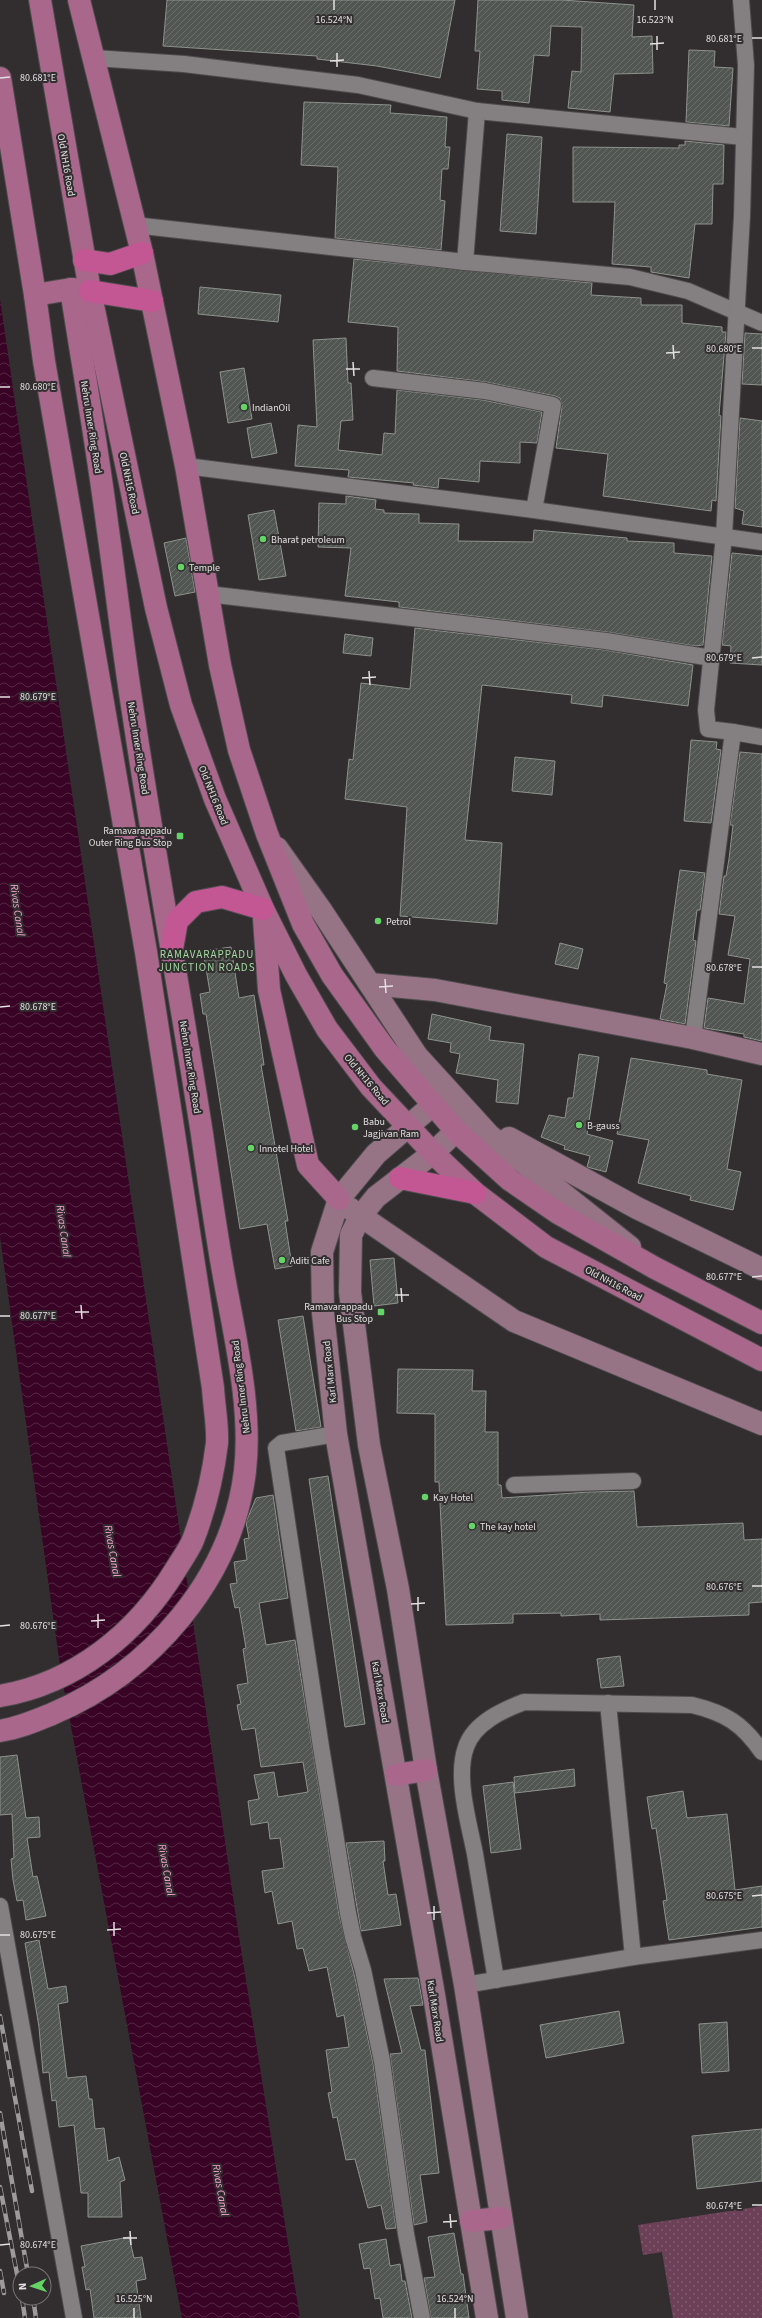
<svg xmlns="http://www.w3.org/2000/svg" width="762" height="2318" font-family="'Source Sans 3',sans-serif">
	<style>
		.grass { fill: url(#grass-dots) }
		.water { fill: url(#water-waves) }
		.building { fill: url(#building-hatch); stroke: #8e928d }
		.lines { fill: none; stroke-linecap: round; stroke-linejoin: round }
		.street-casing { stroke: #4e4b4c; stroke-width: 18 }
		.secondary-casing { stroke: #4e4b4c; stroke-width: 24 }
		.primary-casing { stroke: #4e4b4c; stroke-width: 24 }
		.highway-casing { stroke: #4e4b4c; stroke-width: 24 }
		.street { stroke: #847f81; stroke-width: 16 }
		.secondary { stroke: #977386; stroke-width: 22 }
		.primary { stroke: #a9678c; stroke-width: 22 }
		.highway { stroke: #c25793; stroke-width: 22 }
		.rail-casing { stroke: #9d9a9b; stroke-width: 4.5 }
		.rail { stroke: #322e30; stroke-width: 3; stroke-dasharray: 9; stroke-linecap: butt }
		.ticks { fill: none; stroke: #e3e0e1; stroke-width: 1.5 }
		.poi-dot { fill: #65d467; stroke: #322e30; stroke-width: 1.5 }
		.labels { text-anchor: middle; stroke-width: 4; stroke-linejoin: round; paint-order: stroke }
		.street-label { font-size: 10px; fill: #e3e0e1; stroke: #322e30 }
		.poi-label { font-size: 10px; fill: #e3e0e1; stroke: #322e30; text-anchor: start }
		.water-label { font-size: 11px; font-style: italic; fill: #faa5d1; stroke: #322e30 }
		.neighbourhood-label { font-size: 11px; letter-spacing: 1px; fill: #a0d99e; stroke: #322e30 }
		.ticks-label { font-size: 10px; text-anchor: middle; fill: #e3e0e1; stroke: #322e30; stroke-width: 4; stroke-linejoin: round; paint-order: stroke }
	</style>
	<defs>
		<pattern id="grass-dots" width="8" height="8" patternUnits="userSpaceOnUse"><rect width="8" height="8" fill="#6c4157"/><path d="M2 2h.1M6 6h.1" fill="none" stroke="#815c6f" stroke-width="1.8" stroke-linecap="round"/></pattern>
		<pattern id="water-waves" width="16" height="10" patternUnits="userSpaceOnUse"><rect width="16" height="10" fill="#380324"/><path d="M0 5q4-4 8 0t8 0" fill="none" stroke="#552744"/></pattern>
		<pattern id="building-hatch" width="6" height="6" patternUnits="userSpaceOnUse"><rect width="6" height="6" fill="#525652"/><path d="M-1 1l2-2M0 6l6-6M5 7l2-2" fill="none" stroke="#6b6e6b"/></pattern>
	</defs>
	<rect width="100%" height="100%" fill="#322e30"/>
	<path class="grass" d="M762,2206v112h-89l-11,-66 -19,3 -5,-30z"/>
	<path class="water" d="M0,299l237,1625 63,394h-118l-121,-645 -61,-436z"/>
	<g class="building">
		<path d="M167,0h288l-15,78 -63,-12 -60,-7v-3l-154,-10z"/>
		<path d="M478,0h84l72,5 -2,32 20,-1 1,37 -39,1 -4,38 -42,-4 4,-37 9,1 1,-45 -31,-1 -2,30 -15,-1 -5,48 -27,-3v-9l-25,-2 3,-38h-5z"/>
		<path d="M689,50l26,1 -1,16 19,1 -4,58 -43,-4z"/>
		<path d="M304,102l87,3 -1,8 57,4 -2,30h5l-2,22h-6l-2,31 5,1 -4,49 -106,-12 3,-71 -37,-2z"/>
		<path d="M507,134l35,3 -6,97 -36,-3z"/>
		<path d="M685,141l39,4 -1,39h-10l-1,40h-17l-6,54 -38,-6v-5l-39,-3 3,-62h-42v-55l106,1v-3h6z"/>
		<path d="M354,259l238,24 -1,12 50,3v7h41v18l40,4v5h4l-7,83 2,1 -5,85 -4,-1 -1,11 -108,-15 5,-42 -52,-6 6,-42 -2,-8 -5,-2 -69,-14 -89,-11 1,-44 -50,-5z"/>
		<path d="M200,287l81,8 -3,27 -80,-8z"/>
		<path d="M745,333l17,1v51l-20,-1z"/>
		<path d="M346,338l2,45h3l2,37 -12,1 -3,29 44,5 2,-22 11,1 2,-44 86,10 59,12 -5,31 -17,-1v21l-40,-2 -1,21 -40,-4 -1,10 -25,-3 1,-2 -66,-6 1,-7 -54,-4 3,-41 19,2 -4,-87z"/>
		<path d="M244,368l8,51 -24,4 -8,-51z"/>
		<path d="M740,418l22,3v106l-20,-3 2,-13 -9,-3z"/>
		<path d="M271,423l6,30 -25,5 -5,-30z"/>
		<path d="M346,496l30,4 -1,9 9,1v3l35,1v9l40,1 -1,17 75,1 1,-12 93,8v3l47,2v10l38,3 -9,89 -8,1 -88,-14 -208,-25v-5l-54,-6 6,-48 -33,-1 1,-44 27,1z"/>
		<path d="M274,510l12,66 -27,4 -11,-65z"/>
		<path d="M186,538l9,54 -20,4 -11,-53z"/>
		<path d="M732,553l30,3v109l-32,-2 1,-17 -9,-1z"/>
		<path d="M415,628l190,22 88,15 -5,41 -85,-11 -1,12 -31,-4 1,-8 -90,-10 -17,155 37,3 -5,81 -97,-8 7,-109 -62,-8 4,-40 4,1 8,-77 49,6z"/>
		<path d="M345,634l28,4 -2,18 -28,-3z"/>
		<path d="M691,740l26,2 -1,7 5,1 -10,73 -27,-2z"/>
		<path d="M740,752l22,2v287l-18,-4v-3l-40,-6 4,-30 36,6 6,-45 -22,-4 7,-39 -16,-2 5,-38h2l3,-17 4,-34h-3z"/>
		<path d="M515,757l40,4 -3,34 -40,-4z"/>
		<path d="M680,870l25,3 -5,37h-3l-4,30 3,1 -11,83 -25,-5 7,-35 -3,-1z"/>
		<path d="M560,943l23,6 -5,20 -23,-5z"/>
		<path d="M231,947l8,51 15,-3 10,70h-3l27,156h-3l7,45 -17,3 -8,-45 -27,5 -34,-215h-3l-3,-20 10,-2 -7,-41z"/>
		<path d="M432,1014l59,13 -2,13 35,4 -6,60 -22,-2 2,-22 -42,-7 4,-19 -10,-2 1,-9 -23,-4z"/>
		<path d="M579,1054l20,3 -12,77 26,7 -7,31 -19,-5 3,-11 -26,-7 1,-3 -24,-9 8,-22 16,3 3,-20h5z"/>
		<path d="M631,1058l76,12v4l35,6 -15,89 14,3 -8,38 -43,-10 1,-4 -53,-13 11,-43 -32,-6z"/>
		<path d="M394,1258l4,45 -24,3 -4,-46z"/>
		<path d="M303,1316l18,111 -25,4 -18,-111z"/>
		<path d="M398,1369l75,1 -1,21h14l-1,41h13v53h3l1,13 87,-6 45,-1 3,36 106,-4 1,17 18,-1v63l-13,1v12l-149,5v-6l-39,2v-3l-48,1v9l-67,2 -7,-143h-4v-68l-38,-1z"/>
		<path d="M328,1476l37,248 -20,3 -36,-248z"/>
		<path d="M273,1495l15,103 -29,5 7,42 29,-5 44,275 17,67 17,81 23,165 -10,1 -5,-24 -13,3 -13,-49 -9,1 -9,-43 -4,1 -5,-25 4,-1 -6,-42 23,-3 -5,-32 -7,2 -10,-50 -18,4 -6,-23 -6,1 -5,-28 -14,3 -6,-33 -7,2 -3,-22 22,-3 -4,-30 -10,1 -2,-17 -17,3 -3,-24 11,-2 -5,-24 20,-3 4,25 30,-5 -5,-30 -42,5 -6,-39 -13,2 -5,-25 4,-1 -4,-19 11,-2 -5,-34 3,-1 -7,-41 -4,1 -5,-24 7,-1 -3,-21 13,-2 -3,-21 5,-1 -3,-16 10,-24z"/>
		<path d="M620,1656l4,30 -23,2 -4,-29z"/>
		<path d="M17,1755l9,63 13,-1 1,20 -13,1 6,39 4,-1 9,40 -20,4 -3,-20 -6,1 -4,-21 -2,-21 3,-1 -2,-44 -12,1v-58z"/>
		<path d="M574,1769l1,17 -60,7 -1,-16z"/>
		<path d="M513,1782l8,67 -30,4 -8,-67z"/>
		<path d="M683,1791l4,27 40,-4 8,76 27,-4v41l-93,13 -6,-39 4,-1 -11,-72 -4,1 -5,-32z"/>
		<path d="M384,1841l1,20h-2l5,34 8,-1 5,31 -40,6 -15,-88z"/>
		<path d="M39,1940l9,49 18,-3 2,16 -10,2 9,74 19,-2 3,23h3l3,30 9,-1 4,33 11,-4 6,23 -5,2 2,35h-34v-24h-7l-7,-68 -15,2 -3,-27 -4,1 -3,-29 -6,1 -4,-46 -14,-84z"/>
		<path d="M418,1978l5,27 -13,1 11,44h4l14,123 -19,2 7,47 -13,3 -24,-171 12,-1 -18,-74z"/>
		<path d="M619,2011l5,32 -78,15 -6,-33z"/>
		<path d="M727,2022l2,49 -27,2 -3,-49z"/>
		<path d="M762,2129v52l-65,8 -5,-53z"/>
		<path d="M454,2233l7,41h2l6,44h-38l-7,-40 11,-1 -7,-40z"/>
		<path d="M129,2237l5,21 8,-1 4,22 -10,2 5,37h-47l-4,-29 -4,1 -4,-23h3l-4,-21z"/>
		<path d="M386,2239l4,27 10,-2 2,17h3l7,37h-29l-3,-20 -5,1 -5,-31 -6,1 -5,-25z"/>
	</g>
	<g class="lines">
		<defs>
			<g id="street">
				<path d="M94,58l90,6 174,21 119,26 266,26"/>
				<path d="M134,225l331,37 165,15 58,14 74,32"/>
				<path d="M465,262l12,-151"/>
				<path d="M373,378l112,13 68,14 -19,105"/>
				<path d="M186,466l348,44 228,32"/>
				<path d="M208,594l398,47 106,17"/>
				<path d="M733,732l29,5"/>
				<path d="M693,1038l40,-306 -25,-3 -2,-19 18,-174 18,-320 4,-151 -5,-65"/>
				<path d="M336,1434l-54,9 -6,5 45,299 27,166 5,24 10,33 19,91 24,173 16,84"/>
				<path d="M514,1485l119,-4"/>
				<path d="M608,1703l25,254"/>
				<path d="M0,1906l74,412"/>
				<path d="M496,1980c-7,-42 -14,-84 -21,-126 -6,-31 -20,-77 -9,-107 8,-24 37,-37 58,-45l168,3c33,8 50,18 70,47"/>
				<path d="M465,1985l168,-28 129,-17"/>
			</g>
			<g id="secondary">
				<path d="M277,848l44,62 96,146 72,79 141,112"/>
				<path d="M370,984l65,6 258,48 69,16"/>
				<path d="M434,1104l-58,50 -37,45 -17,53 1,61 13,121 98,561 53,323"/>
				<path d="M456,1131l-23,22 -57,44 -16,20 -9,18 -1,57 19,153 29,144 28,181 39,215 52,333"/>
				<path d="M509,1138l128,70 125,61"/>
				<path d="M349,1208l165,113 248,103"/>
			</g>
			<g id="primary">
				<path d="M40,0l50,291 66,317 25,97 34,94 48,110 33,66 31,54 44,58 62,66 42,40 71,54 216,113"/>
				<path d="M79,0l63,253 44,213 34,199 19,85 28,84 36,90 29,51 53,74 71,82 54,49 48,33 97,55 107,55"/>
				<path d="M0,78l35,217"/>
				<path d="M264,919l5,71 39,175 31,34"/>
				<path d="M0,1696c76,-13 137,-63 176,-127 6,-10 13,-19 17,-29 12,-31 20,-64 24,-97 1,-17 -3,-37 -4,-55l-67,-436 -102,-591 -9,-66 36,-6 19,2"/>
				<path d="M0,1731c19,-3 35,-10 52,-17 99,-42 180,-135 193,-243 7,-61 -9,-129 -20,-189 -9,-49 -16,-99 -23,-148 -22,-141 -48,-281 -69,-422 -10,-63 -17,-126 -26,-189 -10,-78 -24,-156 -36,-234"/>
				<path d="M396,1775l30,-5"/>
				<path d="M471,2221l30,-3"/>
			</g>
			<g id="highway">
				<path d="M84,260l26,4 32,-11"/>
				<path d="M90,291l62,10"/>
				<path d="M172,949l5,-28 19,-19 26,-5 41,12"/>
				<path d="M400,1178l75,15"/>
			</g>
		</defs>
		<use href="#street" class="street-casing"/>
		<use href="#secondary" class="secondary-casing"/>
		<use href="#primary" class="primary-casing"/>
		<use href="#highway" class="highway-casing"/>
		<use href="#street" class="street"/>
		<use href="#secondary" class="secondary"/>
		<use href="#primary" class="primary"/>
		<use href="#highway" class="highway"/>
		<defs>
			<g id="rail">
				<path d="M0,2016l32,175"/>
				<path d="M0,2113l28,161"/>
				<path d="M0,2187l20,102"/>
				<path d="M0,2271l4,22"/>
				<path d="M22,2298l3,20"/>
				<path d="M33,2298l3,20"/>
			</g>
		</defs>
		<use href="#rail" class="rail-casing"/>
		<use href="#rail" class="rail"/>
	</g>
	<path class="ticks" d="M334,0v10M655,0v10M657,36v14M752,38h10M650,44l14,-1M337,53v14M330,61l14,-1M0,78l10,-1M673,345l1,14M752,348h10M666,353l14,-1M353,362l1,14M346,369h14M0,387h10M752,658l10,-1M369,671l1,14M362,678l14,-1M0,697h10M752,967h10M385,979l1,14M379,987l14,-1M0,1007l10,-1M752,1277l10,-1M401,1288l1,14M395,1295h14M81,1305l1,14M75,1312h14M0,1316h10M752,1586h10M418,1597v14M411,1604l14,-1M98,1614v14M91,1621l14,-1M0,1626l10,-1M752,1896l10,-1M434,1906v14M427,1913l14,-1M114,1922v14M107,1930l14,-1M0,1935h10M752,2205h10M450,2214l1,14M443,2222l14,-1M130,2231l1,14M123,2238h14M0,2245l10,-1M134,2308v10M455,2308v10"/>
	<g class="poi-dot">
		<circle cx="244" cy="407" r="4"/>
		<circle cx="263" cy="539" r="4"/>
		<circle cx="181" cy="567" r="4"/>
		<rect x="176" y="832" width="8" height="8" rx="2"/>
		<circle cx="378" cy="921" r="4"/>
		<circle cx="579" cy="1125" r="4"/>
		<circle cx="355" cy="1127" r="4"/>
		<circle cx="251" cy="1148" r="4"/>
		<circle cx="282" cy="1260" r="4"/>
		<rect x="377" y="1308" width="8" height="8" rx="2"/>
		<circle cx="425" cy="1497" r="4"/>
		<circle cx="472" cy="1526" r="4"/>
	</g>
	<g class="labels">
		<g class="street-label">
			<text transform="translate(67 165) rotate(80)" y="4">Old NH16 Road</text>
			<text transform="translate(92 427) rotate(81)" y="4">Nehru Inner Ring Road</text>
			<text transform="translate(130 483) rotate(78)" y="4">Old NH16 Road</text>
			<text transform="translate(139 748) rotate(81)" y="4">Nehru Inner Ring Road</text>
			<text transform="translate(214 795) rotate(68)" y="4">Old NH16 Road</text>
			<text transform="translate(191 1067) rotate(81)" y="4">Nehru Inner Ring Road</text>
			<text transform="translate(367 1079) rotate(50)" y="4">Old NH16 Road</text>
			<text transform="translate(614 1283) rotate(28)" y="4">Old NH16 Road</text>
			<text transform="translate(329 1372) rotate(-96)" y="4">Karl Marx Road</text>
			<text transform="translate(240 1387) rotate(-97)" y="4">Nehru Inner Ring Road</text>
			<text transform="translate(381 1692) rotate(80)" y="4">Karl Marx Road</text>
			<text transform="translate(436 2011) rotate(81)" y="4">Karl Marx Road</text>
		</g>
		<g class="poi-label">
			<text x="252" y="411">IndianOil</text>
			<text x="271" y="543">Bharat petroleum</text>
			<text x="189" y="571">Temple</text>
			<text x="172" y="834" text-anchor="end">Ramavarappadu<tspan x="172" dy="12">Outer Ring Bus Stop</tspan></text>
			<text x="386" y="925">Petrol</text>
			<text x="363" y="1125">Babu<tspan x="363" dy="12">Jagjivan Ram</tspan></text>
			<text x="587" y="1129">B-gauss</text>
			<text x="259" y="1152">Innotel Hotel</text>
			<text x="290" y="1264">Aditi Cafe</text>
			<text x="373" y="1310" text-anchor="end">Ramavarappadu<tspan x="373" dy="12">Bus Stop</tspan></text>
			<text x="433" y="1501">Kay Hotel</text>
			<text x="480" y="1530">The kay hotel</text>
		</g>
		<g class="water-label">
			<text transform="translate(18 910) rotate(82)" y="4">Rivas Canal</text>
			<text transform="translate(64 1231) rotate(82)" y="4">Rivas Canal</text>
			<text transform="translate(113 1551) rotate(80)" y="4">Rivas Canal</text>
			<text transform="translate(167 1870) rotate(80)" y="4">Rivas Canal</text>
			<text transform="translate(221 2190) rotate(80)" y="4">Rivas Canal</text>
		</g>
		<g class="neighbourhood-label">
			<text x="207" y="958">RAMAVARAPPADU<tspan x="207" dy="13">JUNCTION ROADS</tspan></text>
		</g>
	</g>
	<g class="ticks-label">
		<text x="655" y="23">16.523°N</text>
		<text x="334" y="23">16.524°N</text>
		<text x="724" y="42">80.681°E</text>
		<text x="38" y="81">80.681°E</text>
		<text x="724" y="352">80.680°E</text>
		<text x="38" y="390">80.680°E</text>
		<text x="724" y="661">80.679°E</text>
		<text x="38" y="700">80.679°E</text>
		<text x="724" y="971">80.678°E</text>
		<text x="38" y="1010">80.678°E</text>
		<text x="724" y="1280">80.677°E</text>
		<text x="38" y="1319">80.677°E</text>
		<text x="724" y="1590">80.676°E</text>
		<text x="38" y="1629">80.676°E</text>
		<text x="724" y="1899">80.675°E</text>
		<text x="38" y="1938">80.675°E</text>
		<text x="724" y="2209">80.674°E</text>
		<text x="38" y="2248">80.674°E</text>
		<text x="134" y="2302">16.525°N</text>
		<text x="455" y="2302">16.524°N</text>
	</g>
	<g transform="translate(32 2286) rotate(267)"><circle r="19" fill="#322e30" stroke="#797577"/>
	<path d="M0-3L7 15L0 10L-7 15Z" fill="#65d467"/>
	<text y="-6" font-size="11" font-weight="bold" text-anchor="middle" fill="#e3e0e1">N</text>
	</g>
</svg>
